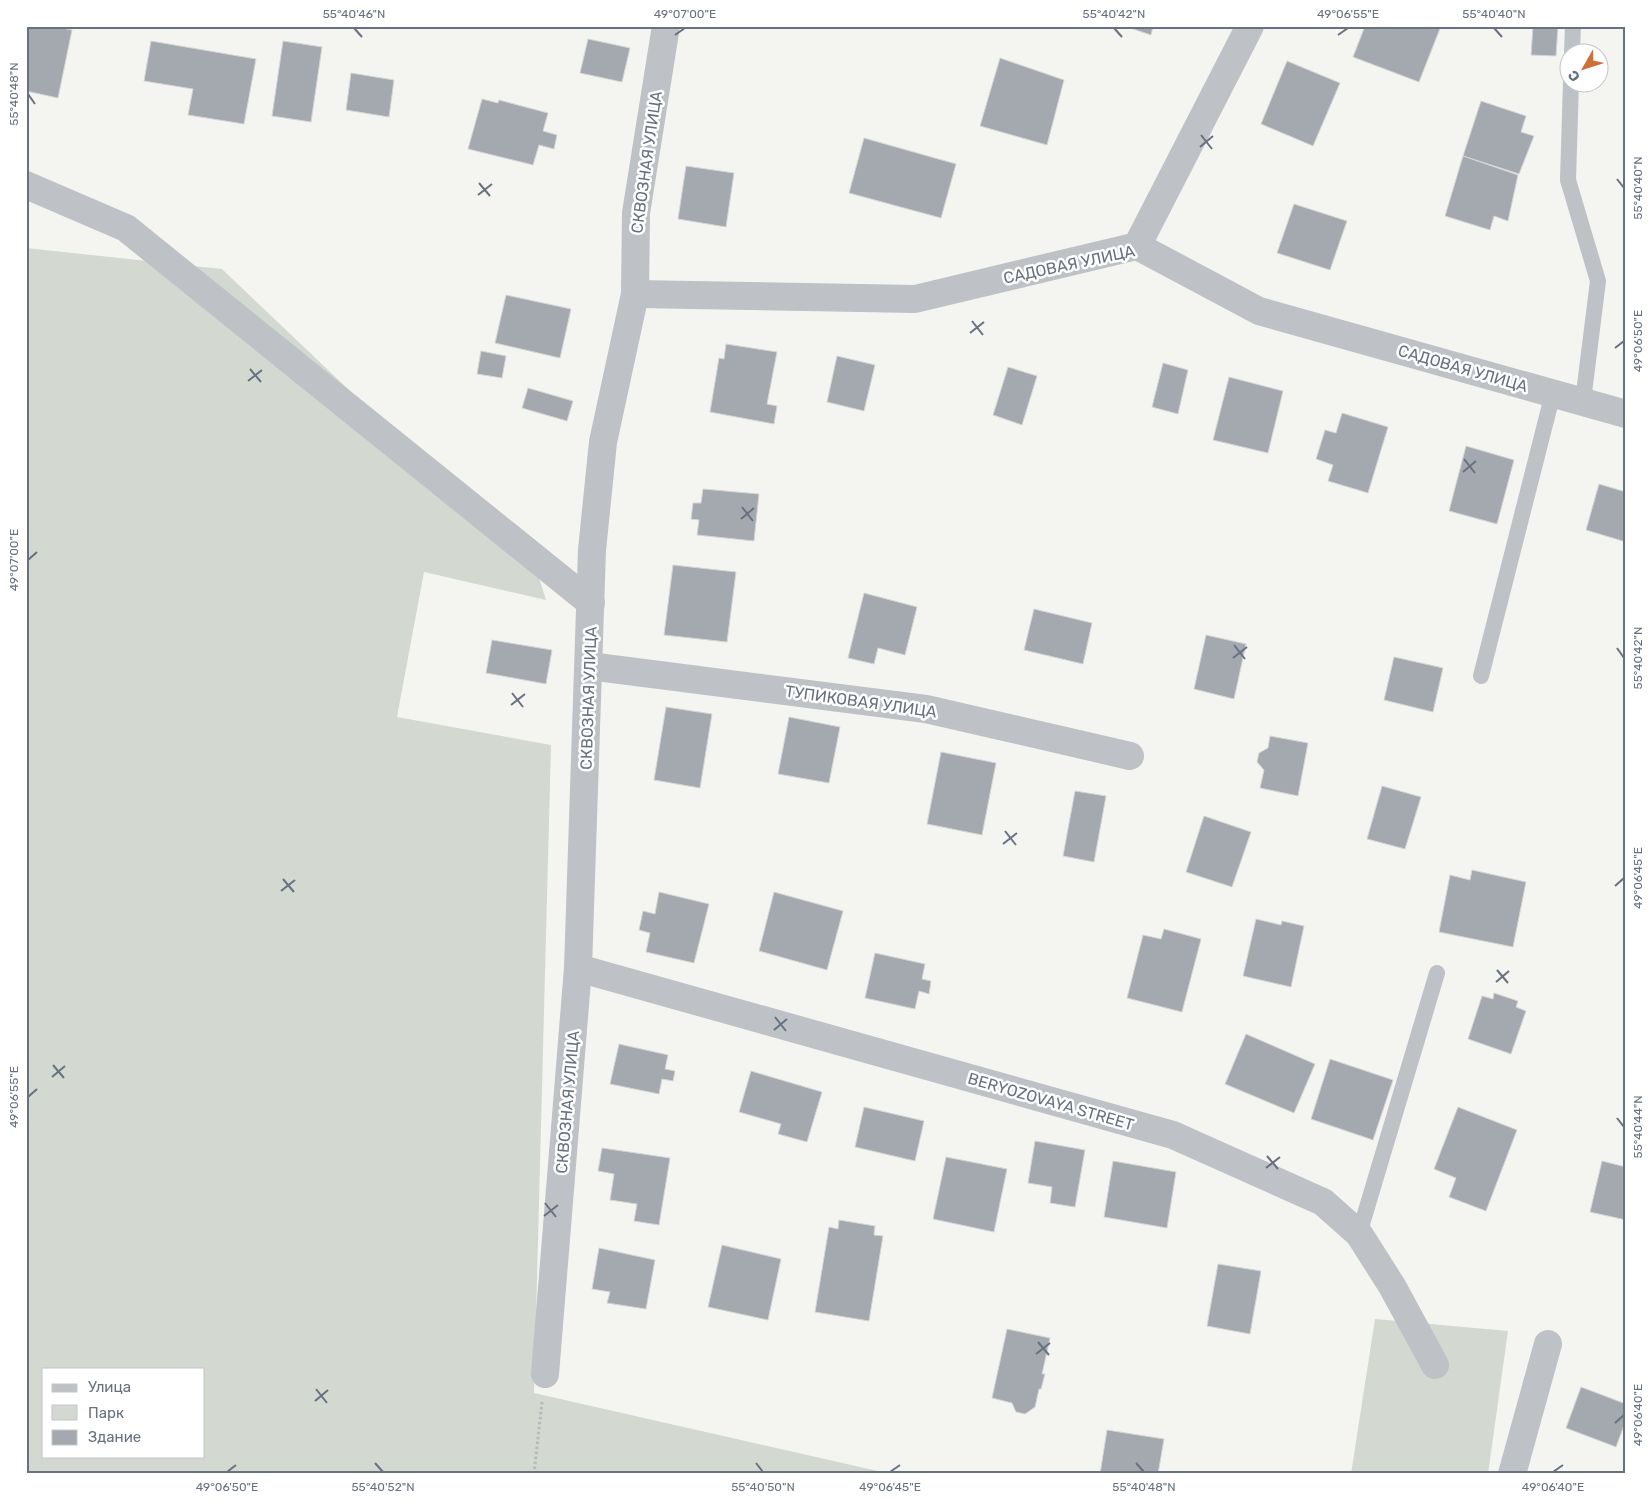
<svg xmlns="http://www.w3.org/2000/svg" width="1652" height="1500" font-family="Rubik,sans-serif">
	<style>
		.green { fill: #d3d9d1; fill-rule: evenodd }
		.building { fill: #a4a9b0; stroke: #d5d6d4 }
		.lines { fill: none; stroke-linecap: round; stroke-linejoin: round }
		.path { stroke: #b6b8bb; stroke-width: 3; stroke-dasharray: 2.5 2.5; stroke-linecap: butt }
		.service { stroke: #bec1c5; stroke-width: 16 }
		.minor { stroke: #bec1c5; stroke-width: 28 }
		.ticks { fill: none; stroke: #67717f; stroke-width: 2 }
		.labels { text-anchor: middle; stroke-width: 5; stroke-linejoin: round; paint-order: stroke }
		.street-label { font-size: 16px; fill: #67717f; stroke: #fff }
		.neatline { fill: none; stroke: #67717f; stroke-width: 2 }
		.ticks-label { font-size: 12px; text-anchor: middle; fill: #67717f }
	</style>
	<rect width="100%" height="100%" fill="#f4f4f1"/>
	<g class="green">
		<path d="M26,248l196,21 314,299 10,32 -122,-28 -27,145 154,28 -17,648 357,81h-865zM44,1369h160v87h-160z"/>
		<path d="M1375,1319l133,12 -20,143h-137z"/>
	</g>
	<g class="building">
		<path d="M26,26h26l20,4 -14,68 -32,-7z"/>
		<path d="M1124,26h29l-2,9z"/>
		<path d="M1365,26h76l-22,56 -66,-25z"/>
		<path d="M1533,26h25l-2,30 -25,-1z"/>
		<path d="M588,39l42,9 -8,34 -42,-9z"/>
		<path d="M151,41l105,18 -12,65 -56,-9 5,-26 -49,-8z"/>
		<path d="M283,41l39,6 -11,75 -39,-6z"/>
		<path d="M1000,58l64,22 -17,65 -67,-19z"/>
		<path d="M1287,61l53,22 -27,63 -52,-22z"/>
		<path d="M351,73l43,7 -5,37 -43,-7z"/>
		<path d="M482,99l16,4 1,-3 49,13 -5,18 14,4 -3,14 -15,-4 -6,20 -65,-16z"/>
		<path d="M1481,101l45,15 -5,16 13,4 -15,38 -56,-18z"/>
		<path d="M864,138l92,26 -15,54 -92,-25z"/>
		<path d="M1463,156l55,19 -10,46 -14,-5 -4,14 -45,-14z"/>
		<path d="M686,166l48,7 -8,54 -48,-8z"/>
		<path d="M1294,204l53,17 -17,49 -53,-17z"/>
		<path d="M506,295l65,14 -11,49 -65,-15z"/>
		<path d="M726,344l51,8 -10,52 10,2 -3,18 -64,-12 9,-54 5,1z"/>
		<path d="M481,351l25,5 -4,22 -25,-4z"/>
		<path d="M837,356l38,9 -11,46 -37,-9z"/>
		<path d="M1163,363l25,7 -10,44 -26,-7z"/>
		<path d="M1008,367l29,9 -15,49 -29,-10z"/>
		<path d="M1229,377l54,14 -15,62 -55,-13z"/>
		<path d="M528,388l45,13 -6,20 -45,-13z"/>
		<path d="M1342,413l46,14 -20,66 -40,-12 5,-16 -17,-6 9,-29 11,3z"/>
		<path d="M1466,446l48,14 -17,64 -48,-13z"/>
		<path d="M1599,484l27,8v50l-40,-12z"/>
		<path d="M703,489l56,5 -5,47 -57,-6 2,-15 -8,-1 2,-16h8z"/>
		<path d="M673,565l63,7 -9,70 -63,-7z"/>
		<path d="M864,593l53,14 -12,48 -27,-7 -4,16 -26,-6z"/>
		<path d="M1034,609l58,14 -9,41 -59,-14z"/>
		<path d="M1206,635l40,9 -12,55 -40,-10z"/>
		<path d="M492,640l60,10 -6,34 -60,-11z"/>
		<path d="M1394,657l49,11 -10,44 -49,-12z"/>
		<path d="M666,707l46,7 -12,74 -46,-8z"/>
		<path d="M789,717l51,10 -11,56 -51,-9z"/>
		<path d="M1270,736l38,7 -10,53 -38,-8 4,-18 -7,-8 2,-9 9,-5z"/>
		<path d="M941,752l55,11 -14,72 -55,-11z"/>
		<path d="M1382,786l39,11 -16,52 -38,-10z"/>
		<path d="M1075,791l31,5 -12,66 -31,-6z"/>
		<path d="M1204,816l47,16 -19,55 -46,-15z"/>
		<path d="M1472,870l54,12 -13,65 -74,-15 11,-57 20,5z"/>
		<path d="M659,892l50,12 -15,59 -48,-11 4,-19 -11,-3 4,-19 12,3z"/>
		<path d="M774,892l69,19 -16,59 -68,-19z"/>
		<path d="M1256,919l25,6 1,-4 22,5 -13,61 -48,-11z"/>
		<path d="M1164,929l37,10 -19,73 -55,-14 16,-63 18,4z"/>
		<path d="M875,953l50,11 -3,15 9,2 -2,13 -10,-3 -4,18 -50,-11z"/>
		<path d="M1494,993l24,8 -2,6 10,4 -15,43 -43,-15 14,-43 11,3z"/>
		<path d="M1246,1034l69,30 -21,49 -69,-29z"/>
		<path d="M619,1044l49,11 -3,14 10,2 -2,10 -11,-2 -3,15 -49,-10z"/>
		<path d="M1330,1059l63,21 -20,60 -62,-21z"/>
		<path d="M751,1071l71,21 -15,50 -29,-8 3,-10 -42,-12z"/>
		<path d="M864,1107l60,14 -9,40 -60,-14z"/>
		<path d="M1458,1107l59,23 -31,81 -37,-14 7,-19 -22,-9z"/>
		<path d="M1035,1141l50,9 -10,57 -25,-4 2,-16 -24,-4z"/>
		<path d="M602,1148l68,10 -11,67 -25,-4 3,-17 -27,-4 4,-26 -16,-3z"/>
		<path d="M946,1157l61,12 -13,63 -61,-13z"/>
		<path d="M1113,1161l63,11 -9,56 -63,-11z"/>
		<path d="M1602,1161l24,6v53l-36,-8z"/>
		<path d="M839,1220l36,6 -1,9 9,1 -14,85 -54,-9 14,-85 9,2z"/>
		<path d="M722,1245l59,14 -13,61 -60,-13z"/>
		<path d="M599,1248l56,12 -9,49 -39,-6 3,-11 -18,-3z"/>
		<path d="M1218,1264l43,7 -11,63 -43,-8z"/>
		<path d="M1007,1329l43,9 -8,36h3l-4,15h-2l-4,18 -10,7 -9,-2 -4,-9 -20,-5z"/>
		<path d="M1581,1387l45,17v16l-10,27 -50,-19z"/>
		<path d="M1107,1430l57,9 -6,35h-58z"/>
	</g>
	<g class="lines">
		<path class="path" d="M534,1474l8,-72"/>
		<g class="service">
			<path d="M1572,52l1,-26"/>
			<path d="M1571,82l-3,98 30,101 -15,120"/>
			<path d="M1481,676l72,-283"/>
			<path d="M1359,1234l78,-261"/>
		</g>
		<g class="minor">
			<path d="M26,185l100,43 465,375"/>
			<path d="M1137,246l113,-220"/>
			<path d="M635,294l280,5 222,-53 122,65 367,103"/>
			<path d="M589,666l337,43 204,47"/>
			<path d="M578,968l595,167 150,67 36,32 33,52 43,79"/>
			<path d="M545,1374l33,-406 14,-418 11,-108 32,-148 1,-81 30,-187"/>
			<path d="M1512,1474l36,-130"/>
		</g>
	</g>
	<path class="ticks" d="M354,28l8,9M1114,28l8,9M1494,28l8,9M675,35l10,-7M1338,35l10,-7M28,94l7,10M1201,135l11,14M1200,147l13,-11M1617,179l7,9M479,183l11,13M478,195l14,-11M972,321l11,14M970,333l14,-11M1615,348l9,-7M250,369l11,13M248,381l14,-11M1464,459l11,14M1463,472l13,-11M742,507l11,14M741,519l13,-11M28,560l9,-8M1234,645l11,14M1617,648l7,10M1233,658l14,-11M512,693l11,14M511,705l14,-11M1005,831l11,14M1003,844l14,-11M283,879l11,13M1615,886l9,-8M281,891l14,-11M1497,970l11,13M1496,982l13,-11M775,1017l11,14M774,1030l13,-11M53,1065l11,13M52,1077l13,-11M28,1097l9,-8M1617,1118l7,9M1267,1156l11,13M1266,1168l14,-11M545,1203l11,14M544,1216l14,-11M1038,1342l11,13M1036,1354l14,-11M316,1389l11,14M315,1401l13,-11M1615,1423l9,-8M375,1463l8,9M756,1463l7,9M1136,1463l8,9M227,1472l9,-7M890,1472l10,-7M1553,1472l10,-7"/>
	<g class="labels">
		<g class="street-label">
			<text transform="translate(646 162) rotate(-82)" y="6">СКВОЗНАЯ УЛИЦА</text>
			<text transform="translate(1069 264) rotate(-12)" y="6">САДОВАЯ УЛИЦА</text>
			<text transform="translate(1463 368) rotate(16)" y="6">САДОВАЯ УЛИЦА</text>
			<text transform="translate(588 698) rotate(-88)" y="6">СКВОЗНАЯ УЛИЦА</text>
			<text transform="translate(861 701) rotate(8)" y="6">ТУПИКОВАЯ УЛИЦА</text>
			<text transform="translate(1051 1101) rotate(16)" y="6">BERYOZOVAYA STREET</text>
			<text transform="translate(567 1102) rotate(-85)" y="6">СКВОЗНАЯ УЛИЦА</text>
		</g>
	</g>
	<rect width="1652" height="1500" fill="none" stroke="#ffffff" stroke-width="55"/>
	<rect x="42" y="1368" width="162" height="90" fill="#ffffff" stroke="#c2c6cc"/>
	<rect x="52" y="1384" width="25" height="8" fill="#bec1c5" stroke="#c2c6cc"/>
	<text x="88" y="1392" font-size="15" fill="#67717f">Улица</text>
	<rect x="52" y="1405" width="25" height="15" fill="#d3d9d1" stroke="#c2c6cc"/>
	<text x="88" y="1418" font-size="15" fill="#67717f">Парк</text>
	<rect x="52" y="1430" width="25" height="15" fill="#a4a9b0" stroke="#c2c6cc"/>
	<text x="88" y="1442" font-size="15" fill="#67717f">Здание</text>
	<g transform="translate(1584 68) rotate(231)"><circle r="24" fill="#ffffff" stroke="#c2c6cc"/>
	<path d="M0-4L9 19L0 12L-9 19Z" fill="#ce6f38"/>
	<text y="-8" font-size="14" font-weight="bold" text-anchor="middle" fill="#67717f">С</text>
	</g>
	<rect x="28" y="28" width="1596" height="1444" class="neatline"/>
	<g class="ticks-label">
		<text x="354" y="18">55°40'46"N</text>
		<text x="685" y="18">49°07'00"E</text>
		<text x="1114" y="18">55°40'42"N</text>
		<text x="1348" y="18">49°06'55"E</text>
		<text x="1494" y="18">55°40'40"N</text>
		<text transform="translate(14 94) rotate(-90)" y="4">55°40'48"N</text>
		<text transform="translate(1638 188) rotate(-90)" y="4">55°40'40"N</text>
		<text transform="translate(1638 341) rotate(-90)" y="4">49°06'50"E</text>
		<text transform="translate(14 560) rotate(-90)" y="4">49°07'00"E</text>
		<text transform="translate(1638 658) rotate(-90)" y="4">55°40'42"N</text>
		<text transform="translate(1638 878) rotate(-90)" y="4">49°06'45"E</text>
		<text transform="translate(14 1097) rotate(-90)" y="4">49°06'55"E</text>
		<text transform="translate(1638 1127) rotate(-90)" y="4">55°40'44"N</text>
		<text transform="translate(1638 1415) rotate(-90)" y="4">49°06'40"E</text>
		<text x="227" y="1491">49°06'50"E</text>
		<text x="383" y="1491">55°40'52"N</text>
		<text x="763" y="1491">55°40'50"N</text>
		<text x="890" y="1491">49°06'45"E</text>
		<text x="1144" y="1491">55°40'48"N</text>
		<text x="1553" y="1491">49°06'40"E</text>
	</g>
</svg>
